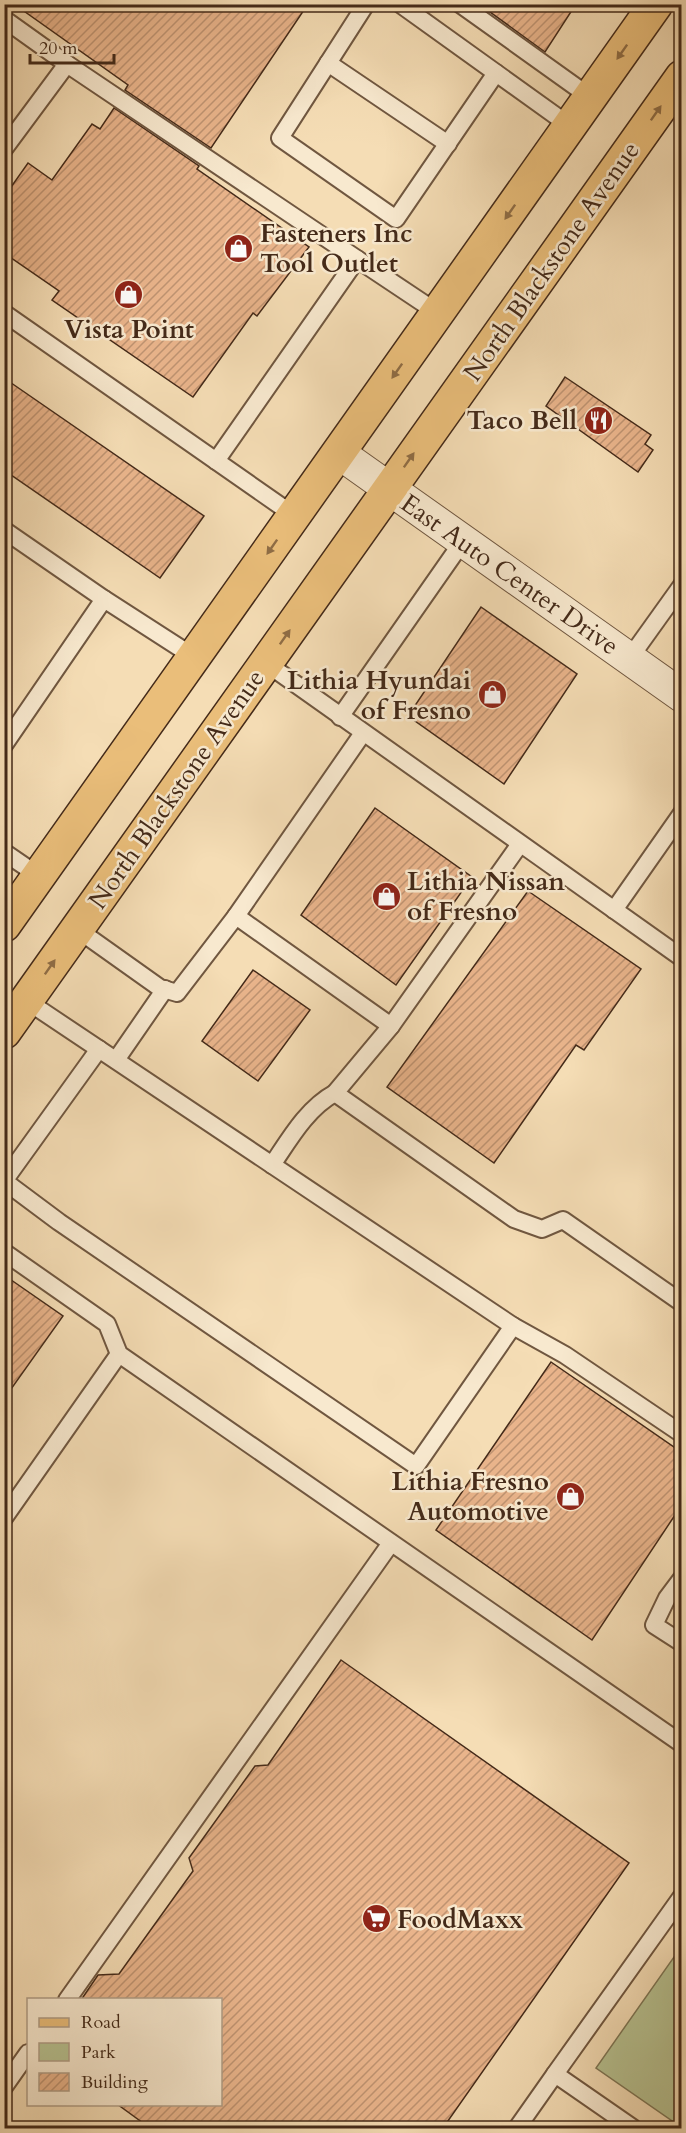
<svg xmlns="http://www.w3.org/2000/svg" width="686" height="2133" font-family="Cardo,serif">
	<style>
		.green { fill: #b7c291; stroke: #7e7655; stroke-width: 1.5 }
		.building { fill: url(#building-hatch); stroke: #442a19; stroke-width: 1.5 }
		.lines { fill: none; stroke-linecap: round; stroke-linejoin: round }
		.service-casing { stroke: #705740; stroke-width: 20 }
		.minor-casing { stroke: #705740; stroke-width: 34 }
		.primary-casing { stroke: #442a19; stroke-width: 36 }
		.service { stroke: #f8e9cf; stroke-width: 16 }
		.minor { stroke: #f8e9cf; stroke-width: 32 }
		.primary { stroke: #eabe7a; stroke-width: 33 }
		.oneway { fill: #8f6d45 }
		.labels { text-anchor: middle; stroke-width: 5; stroke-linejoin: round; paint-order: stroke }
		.poi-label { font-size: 26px; font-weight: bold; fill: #442a19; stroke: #f8e9cf; text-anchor: start }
		.street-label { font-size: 26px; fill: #442a19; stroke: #f8e9cf }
	</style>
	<defs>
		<pattern id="building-hatch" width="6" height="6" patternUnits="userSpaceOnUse" patternTransform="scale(1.5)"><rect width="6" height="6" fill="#e9b48b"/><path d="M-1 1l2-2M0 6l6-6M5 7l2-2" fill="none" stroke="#be9371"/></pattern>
	</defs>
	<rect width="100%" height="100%" fill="#f5ddb5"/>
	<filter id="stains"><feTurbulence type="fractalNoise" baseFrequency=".00333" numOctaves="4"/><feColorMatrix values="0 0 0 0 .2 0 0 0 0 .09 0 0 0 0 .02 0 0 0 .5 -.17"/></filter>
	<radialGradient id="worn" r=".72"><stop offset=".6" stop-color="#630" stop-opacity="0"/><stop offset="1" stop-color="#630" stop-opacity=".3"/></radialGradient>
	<path class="green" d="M681,1947v180l-85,-59z"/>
	<g class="building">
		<path d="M14,4h294l-97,144 -86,-58 3,-5z"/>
		<path d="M479,4h97l-31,48z"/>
		<path d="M114,108l85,58 -2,3 112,78 -52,69 -4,-3 -60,84 -141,-97 7,-9 -55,-38v-56l24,-34 24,17 40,-56 8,5z"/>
		<path d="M565,377l86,58 -6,9 8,6 -15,22 -92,-66z"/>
		<path d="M4,378l200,138 -44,62 -156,-108z"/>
		<path d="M481,607l96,67 -73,110 -96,-68z"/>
		<path d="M375,808l97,69 -76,108 -95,-70z"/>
		<path d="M528,891l113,78 -57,81 -8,-5 -82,118 -107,-76z"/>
		<path d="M253,970l57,40 -52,71 -56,-40z"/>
		<path d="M4,1275l59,41 -59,83z"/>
		<path d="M551,1362l130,90v54l-89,134 -156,-110z"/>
		<path d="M341,1660l288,203 -186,265h-293l-33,-24h103v-104h-139l17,-25 21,-1 74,-103 -4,-13 66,-92 13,-1z"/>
	</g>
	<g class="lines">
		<defs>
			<g id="service">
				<path d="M366,4l-86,134 116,81 100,-146"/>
				<path d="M400,4l170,122"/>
				<path d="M460,4l130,93"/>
				<path d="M4,19l63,45 -63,85"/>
				<path d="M328,63l120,81"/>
				<path d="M67,64l290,195 -141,202"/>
				<path d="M357,259l81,54"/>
				<path d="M4,313l291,203"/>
				<path d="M4,530l100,69"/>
				<path d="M629,659l53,-74"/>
				<path d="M266,663l416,295"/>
				<path d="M340,717l123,-176"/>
				<path d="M4,745l100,-146 90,58"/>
				<path d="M4,852l35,24"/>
				<path d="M614,910l68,-97"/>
				<path d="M236,916l127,-183"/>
				<path d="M77,929l83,59 17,5 59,-77 155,110 -56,67 179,126 28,10 21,-9 119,83"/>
				<path d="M391,1026l129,-182"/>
				<path d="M116,1060l49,-71"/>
				<path d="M272,1165c17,-25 35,-57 63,-72"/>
				<path d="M4,1181l55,41 357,244 97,-140 -486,-325"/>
				<path d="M4,1181l95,-132"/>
				<path d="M4,1252l103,72 12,30 563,390"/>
				<path d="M513,1326l52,29 117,79"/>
				<path d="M4,1518l115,-164"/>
				<path d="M682,1578l-15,20 -13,27 28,18"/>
				<path d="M67,2000l324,-457"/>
				<path d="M555,2074l127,-178"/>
				<path d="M4,2087l24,-34"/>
				<path d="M517,2128l38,-54 78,54"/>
			</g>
			<path id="minor" d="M339,453l343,243"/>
			<g id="primary">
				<path d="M4,925l652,-921"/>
				<path d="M4,1032l678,-955"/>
			</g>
		</defs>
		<use href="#service" class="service-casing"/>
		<use href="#minor" class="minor-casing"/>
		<use href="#primary" class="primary-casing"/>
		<use href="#service" class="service"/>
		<use href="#minor" class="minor"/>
		<use href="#primary" class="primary"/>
	</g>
	<defs><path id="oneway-solid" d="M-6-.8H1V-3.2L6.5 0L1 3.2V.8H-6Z" transform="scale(1.5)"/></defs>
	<g class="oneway">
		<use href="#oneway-solid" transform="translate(622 52) rotate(125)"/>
		<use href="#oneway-solid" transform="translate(656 113) rotate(-55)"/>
		<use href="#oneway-solid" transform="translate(510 212) rotate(125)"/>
		<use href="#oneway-solid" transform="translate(397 371) rotate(125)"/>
		<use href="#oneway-solid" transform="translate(409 460) rotate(-55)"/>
		<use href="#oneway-solid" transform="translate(272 547) rotate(125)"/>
		<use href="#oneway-solid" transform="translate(285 637) rotate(-55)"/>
		<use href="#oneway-solid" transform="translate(50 967) rotate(-55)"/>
	</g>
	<defs>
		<symbol id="shop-disc" viewBox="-11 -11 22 22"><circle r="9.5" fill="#8f2418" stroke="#f8e9cf"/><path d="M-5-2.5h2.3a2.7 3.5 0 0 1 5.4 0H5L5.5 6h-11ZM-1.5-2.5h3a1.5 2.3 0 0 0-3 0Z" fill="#fff"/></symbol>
		<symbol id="restaurant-disc" viewBox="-11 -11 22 22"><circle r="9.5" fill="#8f2418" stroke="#f8e9cf"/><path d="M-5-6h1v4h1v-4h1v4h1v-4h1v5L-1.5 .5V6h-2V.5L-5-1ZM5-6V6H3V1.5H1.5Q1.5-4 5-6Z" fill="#fff"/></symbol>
		<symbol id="supermarket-disc" viewBox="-11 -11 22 22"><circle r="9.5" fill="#8f2418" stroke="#f8e9cf"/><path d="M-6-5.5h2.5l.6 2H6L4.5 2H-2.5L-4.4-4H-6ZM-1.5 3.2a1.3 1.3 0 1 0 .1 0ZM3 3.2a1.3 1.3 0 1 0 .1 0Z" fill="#fff"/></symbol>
	</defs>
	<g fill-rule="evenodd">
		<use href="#shop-disc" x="222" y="232" width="33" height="33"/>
		<use href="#shop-disc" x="112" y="278" width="33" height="33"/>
		<use href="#restaurant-disc" x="582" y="404" width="33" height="33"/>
		<use href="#shop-disc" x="476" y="678" width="33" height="33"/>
		<use href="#shop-disc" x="370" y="880" width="33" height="33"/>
		<use href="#shop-disc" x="554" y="1480" width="33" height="33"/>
		<use href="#supermarket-disc" x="360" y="1902" width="33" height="33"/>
	</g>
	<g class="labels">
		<g class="poi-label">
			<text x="260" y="242">Fasteners Inc<tspan x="260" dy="30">Tool Outlet</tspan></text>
			<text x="129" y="338" text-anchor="middle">Vista Point</text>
			<text x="577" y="429" text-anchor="end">Taco Bell</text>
			<text x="471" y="689" text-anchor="end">Lithia Hyundai<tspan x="471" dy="30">of Fresno</tspan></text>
			<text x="407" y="890">Lithia Nissan<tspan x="407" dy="30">of Fresno</tspan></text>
			<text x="549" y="1490" text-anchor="end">Lithia Fresno<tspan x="549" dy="30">Automotive</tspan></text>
			<text x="397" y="1928">FoodMaxx</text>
		</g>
		<g class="street-label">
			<text transform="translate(551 261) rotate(-55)" y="9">North Blackstone Avenue</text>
			<text transform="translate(510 574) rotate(35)" y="9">East Auto Center Drive</text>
			<text transform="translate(176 789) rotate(-55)" y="9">North Blackstone Avenue</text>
		</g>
	</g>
	<rect width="686" height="2133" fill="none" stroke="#f5ddb5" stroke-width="24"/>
	<rect x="6" y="6" width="674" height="2121" fill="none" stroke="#442a19" stroke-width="3"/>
	<rect x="12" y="12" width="662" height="2109" fill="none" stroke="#442a19" stroke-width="1.5"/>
	<rect x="27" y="1998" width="195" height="108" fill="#f8e9cf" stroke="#b09d86" stroke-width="1.5"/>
	<rect x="39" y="2018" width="30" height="9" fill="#eabe7a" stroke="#b09d86" stroke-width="1.5"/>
	<text x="81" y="2028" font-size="18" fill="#442a19">Road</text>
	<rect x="39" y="2043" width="30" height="18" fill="#b7c291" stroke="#b09d86" stroke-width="1.5"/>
	<text x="81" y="2058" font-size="18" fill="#442a19">Park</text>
	<rect x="39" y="2073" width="30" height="18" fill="url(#building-hatch)" stroke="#b09d86" stroke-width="1.5"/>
	<text x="81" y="2088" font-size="18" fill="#442a19">Building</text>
	<path d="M30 54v9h84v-9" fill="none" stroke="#442a19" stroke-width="3"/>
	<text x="39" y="54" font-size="18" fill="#442a19" stroke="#f8e9cf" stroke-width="4.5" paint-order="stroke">20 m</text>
	<rect width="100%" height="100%" filter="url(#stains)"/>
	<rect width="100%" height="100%" fill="url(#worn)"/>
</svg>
